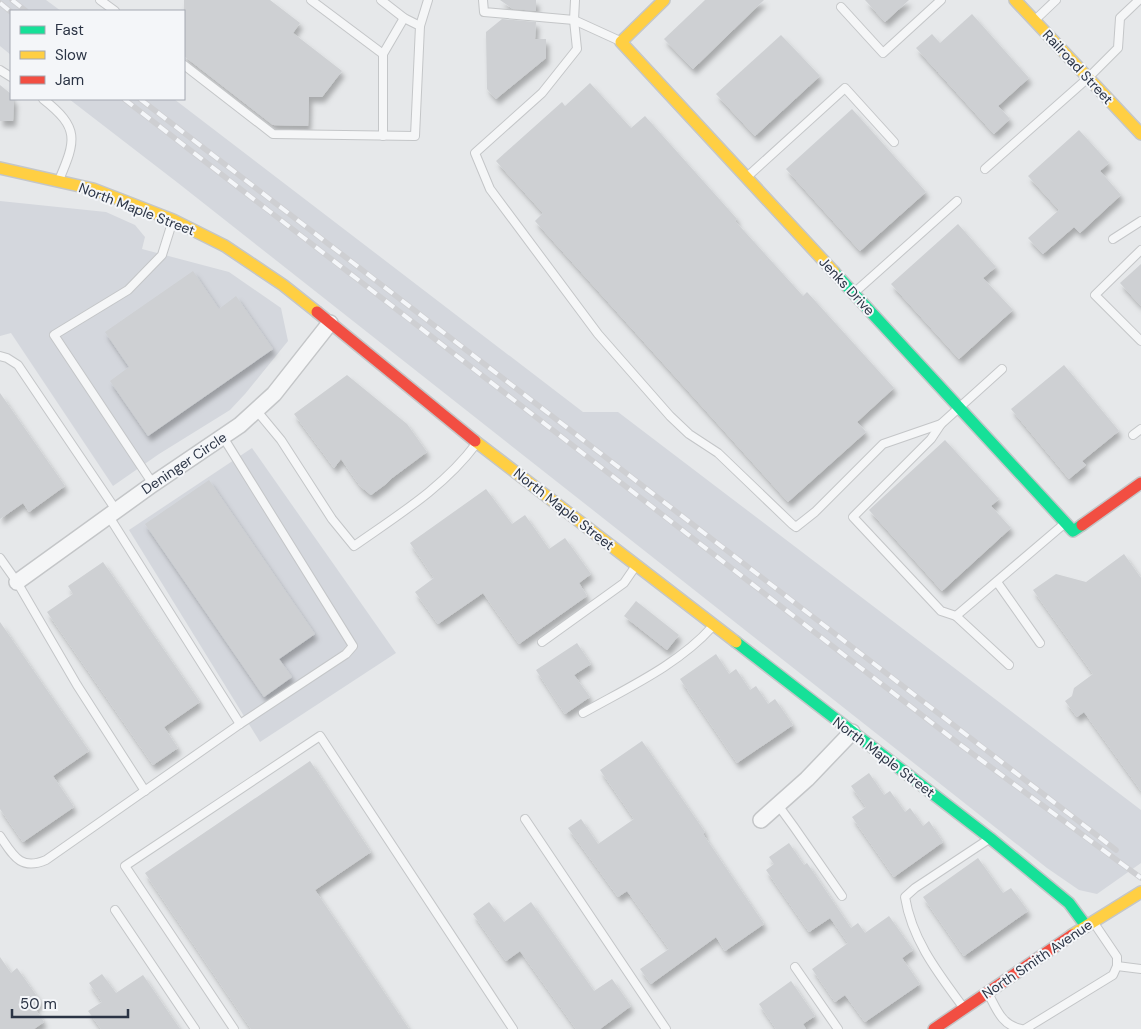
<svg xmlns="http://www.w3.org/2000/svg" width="1141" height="1029" font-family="'DM Sans',sans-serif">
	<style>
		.built { fill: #d4d7dd }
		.building { fill: #ced0d3; filter: url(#shadow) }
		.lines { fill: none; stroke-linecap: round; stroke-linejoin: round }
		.lane-casing { stroke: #c4c6c8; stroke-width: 10 }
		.street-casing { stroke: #c4c6c8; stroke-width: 18 }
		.fast-casing { stroke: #c4c6c8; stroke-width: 14 }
		.slow-casing { stroke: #c4c6c8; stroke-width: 14 }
		.jam-casing { stroke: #c4c6c8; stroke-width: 14 }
		.lane { stroke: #f5f6f7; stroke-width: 8 }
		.street { stroke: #f5f6f7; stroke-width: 15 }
		.fast { stroke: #16e098; stroke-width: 11 }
		.slow { stroke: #ffcf43; stroke-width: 11 }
		.jam { stroke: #f24e42; stroke-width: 11 }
		.rail-casing { stroke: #cecfd2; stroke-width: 5.5 }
		.rail { stroke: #f4f6f9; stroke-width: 4; stroke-dasharray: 11; stroke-linecap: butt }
		.labels { text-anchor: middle; stroke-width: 4; stroke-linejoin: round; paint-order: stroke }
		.street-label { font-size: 14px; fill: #2b3445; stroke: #f4f6f9 }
	</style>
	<defs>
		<filter id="shadow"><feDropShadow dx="3" dy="5.5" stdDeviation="2.5" flood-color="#0004"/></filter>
	</defs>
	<rect width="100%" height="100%" fill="#e6e8ea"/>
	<g class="built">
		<path d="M0,0h46l15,11h-50v44l-11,-9z"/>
		<path d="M69,99h105l409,313h35l523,398v53l-44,31 -18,-4 -32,-22 -869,-685z"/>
		<path d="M0,201l106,11 29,13 10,12 -3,12 87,23 52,36 7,33 -43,53 -15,16 -71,44 -46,32 -102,-153 -11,3z"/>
		<path d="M252,448l144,205 -136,89 -131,-212z"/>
	</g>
	<g class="building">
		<path d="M184,0h86l30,23 -7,10 49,38 -20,26h-13l-1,29 -35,-1 -89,-69z"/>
		<path d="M500,0h36v11l-23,-2z"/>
		<path d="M705,0h59l-71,69 -29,-30z"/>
		<path d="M865,0h44l-24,22z"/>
		<path d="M972,14l57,64 -31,28 12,13 -16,15 -78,-86 16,-14 8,9z"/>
		<path d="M502,19l34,3 -1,17h11v19l-50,41 -9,-10 -1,-57z"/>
		<path d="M781,35l39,41 -65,60 -39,-42z"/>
		<path d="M590,83l41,45 14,-12 92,103 -2,2 68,75 4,-4 87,96 -37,34 9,10 -78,70 -253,-281 8,-8 -47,-52 66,-59 3,4z"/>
		<path d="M0,85l11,9v5h3l-1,22h-13z"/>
		<path d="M852,109l74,83 -66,59 -74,-82z"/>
		<path d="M1079,130l30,33 -9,8 21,24 -41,38 -6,-6 -31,27 -15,-16 31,-28 -31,-34z"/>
		<path d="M958,224l38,43 -13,11 30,32 -54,49 -68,-75z"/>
		<path d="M1141,264v42l-21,-23z"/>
		<path d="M193,271l26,38 17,-13 37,53 -125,87 -38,-55 19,-14 -24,-35z"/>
		<path d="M1064,365l55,66 -37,30 4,4 -17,14 -58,-70z"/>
		<path d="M347,375l60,49 20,28 -35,26 -6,6 -15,11 -11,-9 -19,-27 -7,9 -40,-54z"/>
		<path d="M0,393l65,93 -36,26 -6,-9 -23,16z"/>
		<path d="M945,440l54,59 -8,7 20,22 -69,63 -73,-81z"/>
		<path d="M209,480l106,154 -36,25 13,18 -28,20 -119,-173z"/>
		<path d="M486,489l26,35 13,-9 24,34 16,-11 26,36 -12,9 8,13 -68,48 -36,-51 -45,31 -23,-32 19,-14 -24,-35z"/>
		<path d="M1124,554l17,24v213l-57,-79 -7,5 -12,-16 7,-5 2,-8 19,-14 -60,-84 23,-16 30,8z"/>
		<path d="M103,562l97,140 -36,25 14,21 -25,17 -106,-153 26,-18 -5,-8z"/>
		<path d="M636,601l43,34 -12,15 -43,-34z"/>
		<path d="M0,622l89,129 -36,25 21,31 -51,35 -23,-33z"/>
		<path d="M577,643l14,21 -17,11 16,22 -25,17 -29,-44z"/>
		<path d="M716,654l13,20 7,-5 14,21 6,-4 12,18 7,-5 18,26 -56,38 -57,-84z"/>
		<path d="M642,741l63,91 -2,2 61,90 -39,27 -9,-14 -65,47 -11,-15 29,-20 -42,-58 -9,6 -50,-69 13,-9 17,25 36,-25 -34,-49z"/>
		<path d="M310,761l61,91 -56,38 94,139h-158l-106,-156z"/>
		<path d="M869,773l15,22 6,-4 15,21 5,-4 13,18 6,-5 14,21 -49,35 -42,-60 14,-10 -15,-21z"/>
		<path d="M789,843l15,22 3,-2 44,65 7,-5 7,10 24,-17 24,34 -11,8 18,26 -55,38 -20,-27 -10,7 -23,-33 36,-26 -18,-25 -21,14 -43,-62 8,-6 -5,-7z"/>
		<path d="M978,858l25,35 8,-5 17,23 -64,45 -41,-59z"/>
		<path d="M489,902l15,20 27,-20 63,89 18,-12 19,27 -31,23h-24l-56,-78 -14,10 -33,-47z"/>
		<path d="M0,957l11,16 6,-5 24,34 -7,5 10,15 -10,7h-34z"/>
		<path d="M102,974l14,19 27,-18 37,54h-79l-13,-18 14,-9 -13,-19z"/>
		<path d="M791,981l24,35 -12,8 3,5h-30l-17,-25z"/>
	</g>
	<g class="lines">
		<defs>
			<g id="lane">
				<path d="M100,0l15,11"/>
				<path d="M311,0l72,54v82"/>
				<path d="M483,0l1,12 90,8 46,21"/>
				<path d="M575,0l-1,20 3,29 -35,44 -67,60 15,36 108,145 72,82 19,18 29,19 74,71 4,3 19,-15 68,-68 58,-20 61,-55"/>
				<path d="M841,7l42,46 58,-53"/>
				<path d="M1036,19l20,-19"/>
				<path d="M420,26l8,-26"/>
				<path d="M383,54l21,-36"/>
				<path d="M184,65l89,69 142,2 5,-110 -16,-8 -23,-18"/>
				<path d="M0,70l11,7"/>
				<path d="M43,99c37,29 33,41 16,81"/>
				<path d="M985,169l103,-91 30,-30 2,-30 19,-18"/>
				<path d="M748,176l97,-88 49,54"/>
				<path d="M1113,239l28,-18"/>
				<path d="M1141,250l-46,45 46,46"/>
				<path d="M855,292l102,-91"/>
				<path d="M0,356l7,2 11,7 98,145"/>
				<path d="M257,411l24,29 51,79 22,27c44,-31 90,-59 122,-102"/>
				<path d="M941,424l-10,15 -78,78 88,94 15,5"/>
				<path d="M1133,435l8,-6"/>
				<path d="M153,484l-99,-149 74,-45 34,-35 10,-32"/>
				<path d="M108,515l132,209 106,-70 7,-8 -130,-209"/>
				<path d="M0,558l17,24 60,103 68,106"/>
				<path d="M997,582l43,61"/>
				<path d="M542,642l82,-59 11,-16"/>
				<path d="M1009,665l-53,-49 108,-92"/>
				<path d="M583,713c44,-25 95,-48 129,-86"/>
				<path d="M778,805l16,22 48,69"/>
				<path d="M525,819l141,210"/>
				<path d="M0,836c13,19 20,35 46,24l194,-136"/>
				<path d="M115,910l80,119"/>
				<path d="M1117,966l24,3"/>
				<path d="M795,967l43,62"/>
				<path d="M989,995c8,15 13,30 32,34"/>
				<path d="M963,1007c-25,-34 -51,-67 -58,-110l10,-9 74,-49"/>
				<path d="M234,1029l-109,-163 195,-130 193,293"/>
				<path d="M1025,1029l88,-54 4,-9v-9l-23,-34"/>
			</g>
			<g id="street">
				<path d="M17,582l136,-98 87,-59 34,-31 56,-71"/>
				<path d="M761,820l46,-41 45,-47"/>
			</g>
			<g id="fast">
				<path d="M834,272l239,259 9,-6"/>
				<path d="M736,642l254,196 79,65 17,23"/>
			</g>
			<g id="slow">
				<path d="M664,0l-43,42 213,230"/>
				<path d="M1015,0l126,134"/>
				<path d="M0,168l93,21 80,31 52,26 58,39 34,27"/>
				<path d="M475,441l261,201"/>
				<path d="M1072,935l69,-43"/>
			</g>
			<g id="jam">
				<path d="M317,312l158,129"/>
				<path d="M1082,525l59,-42"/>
				<path d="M934,1029l138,-94"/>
			</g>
		</defs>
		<use href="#lane" class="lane-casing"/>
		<use href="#street" class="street-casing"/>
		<use href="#fast" class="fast-casing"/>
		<use href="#slow" class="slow-casing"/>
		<use href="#jam" class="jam-casing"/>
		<use href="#lane" class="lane"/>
		<use href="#street" class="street"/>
		<use href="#fast" class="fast"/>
		<use href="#slow" class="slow"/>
		<use href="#jam" class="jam"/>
		<defs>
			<g id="rail">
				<path d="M12,0l14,11"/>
				<path d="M0,3l11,9"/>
				<path d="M124,99l834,644 183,135"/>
				<path d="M140,99l976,751"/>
			</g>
		</defs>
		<use href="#rail" class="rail-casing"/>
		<use href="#rail" class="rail"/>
	</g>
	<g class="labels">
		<g class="street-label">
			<text transform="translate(1078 67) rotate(47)" y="5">Railroad Street</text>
			<text transform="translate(137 209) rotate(21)" y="5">North Maple Street</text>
			<text transform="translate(847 286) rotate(47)" y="5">Jenks Drive</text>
			<text transform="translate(184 463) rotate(-34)" y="5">Deninger Circle</text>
			<text transform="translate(564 509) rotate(38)" y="5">North Maple Street</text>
			<text transform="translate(884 757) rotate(37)" y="5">North Maple Street</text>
			<text transform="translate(1037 959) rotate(-34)" y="5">North Smith Avenue</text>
		</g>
	</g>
	<rect x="10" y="10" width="175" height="90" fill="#f4f6f9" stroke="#a4a8b1"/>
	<rect x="20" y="26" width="25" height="8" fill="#16e098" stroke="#a4a8b1"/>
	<text x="55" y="35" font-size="15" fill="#2b3445">Fast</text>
	<rect x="20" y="51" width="25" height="8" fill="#ffcf43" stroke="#a4a8b1"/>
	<text x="55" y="60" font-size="15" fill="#2b3445">Slow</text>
	<rect x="20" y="76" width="25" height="8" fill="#f24e42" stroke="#a4a8b1"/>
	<text x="55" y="85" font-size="15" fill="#2b3445">Jam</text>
	<path d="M12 1009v8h116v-8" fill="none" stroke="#2b3445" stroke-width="2.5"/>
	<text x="20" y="1009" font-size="15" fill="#2b3445" stroke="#f4f6f9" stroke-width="4" paint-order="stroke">50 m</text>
</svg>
